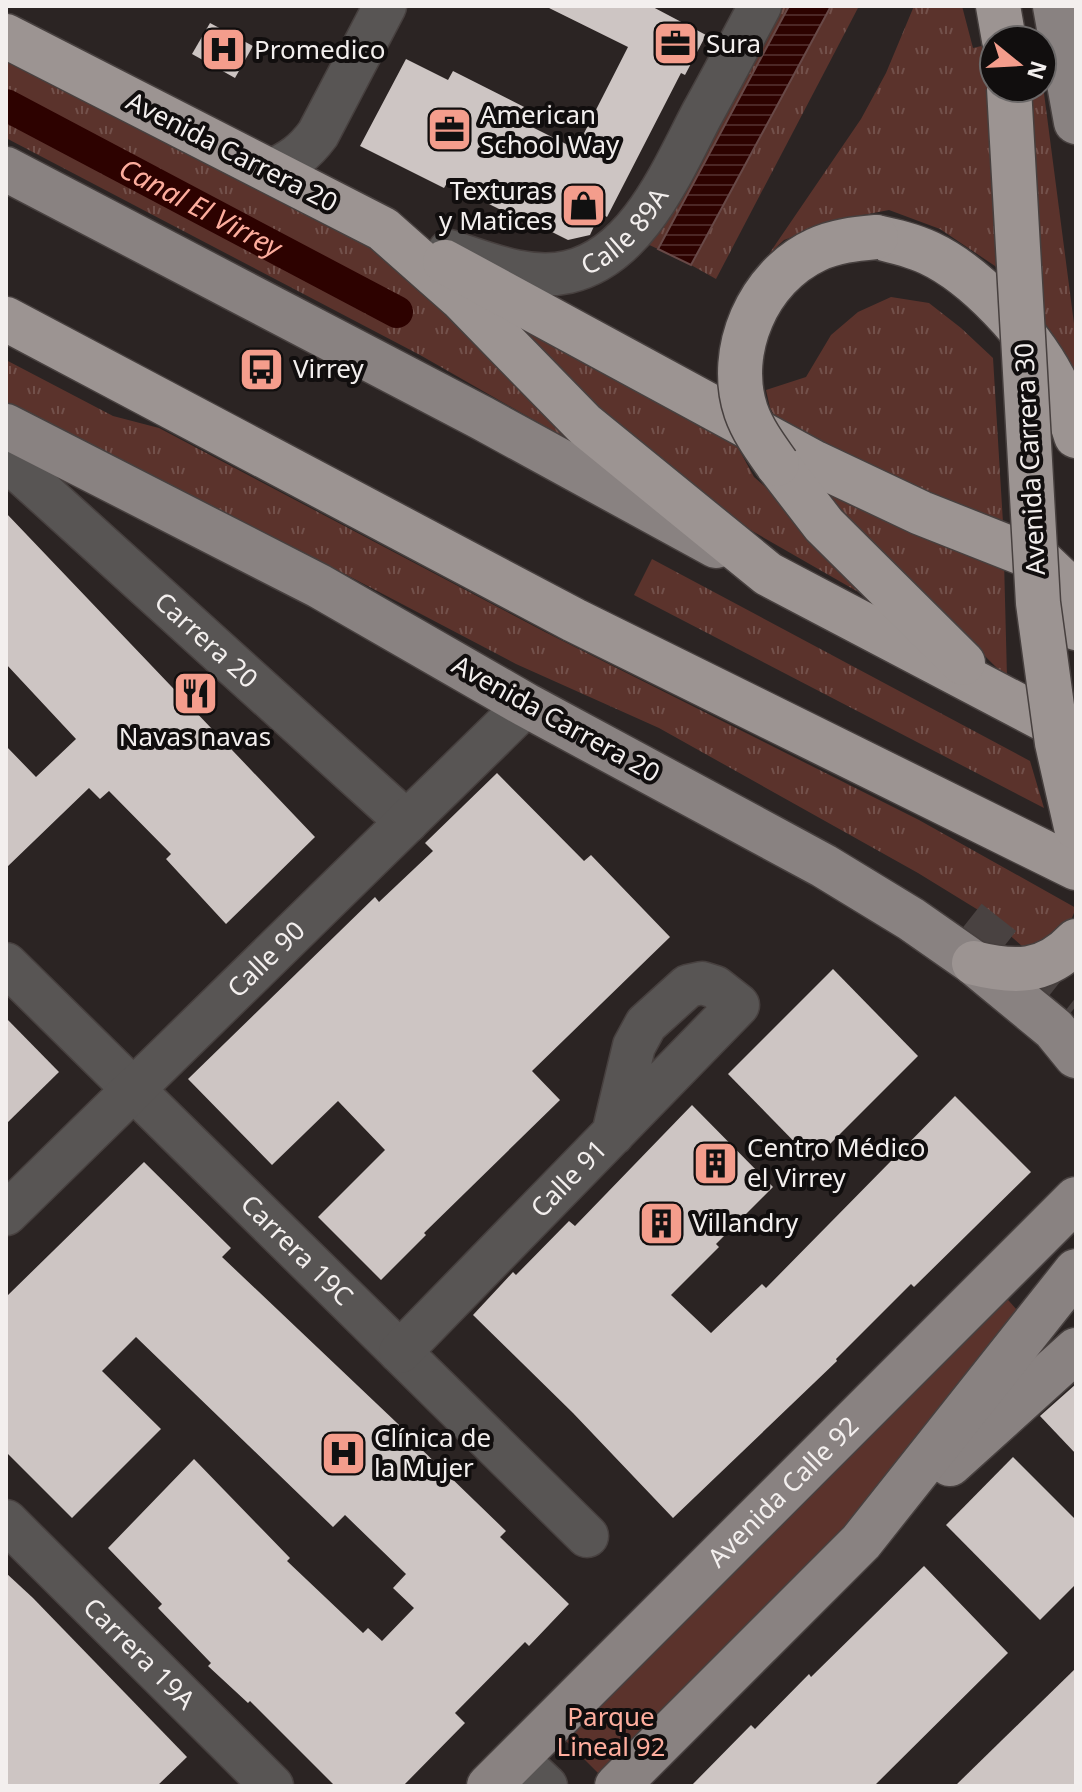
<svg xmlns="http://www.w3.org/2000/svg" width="1082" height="1792" font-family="'Noto Sans',sans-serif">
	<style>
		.grass { fill: url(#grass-tufts) }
		.green { fill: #5b332c }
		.water { fill: url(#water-rules); stroke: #684947; stroke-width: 2 }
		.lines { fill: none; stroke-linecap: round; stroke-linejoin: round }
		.canal { stroke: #2d0200; stroke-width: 32 }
		.building { fill: #cdc5c3 }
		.major-tunnel { stroke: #494241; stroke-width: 44; stroke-dasharray: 44 22; stroke-linecap: butt }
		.minor-casing { stroke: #47403f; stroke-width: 45 }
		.major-casing { stroke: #47403f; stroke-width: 47 }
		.highway-casing { stroke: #47403f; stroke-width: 47 }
		.minor { stroke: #585554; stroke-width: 42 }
		.major { stroke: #898281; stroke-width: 44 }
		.highway { stroke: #9c9492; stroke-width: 44 }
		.highway-bridge-casing { stroke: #47403f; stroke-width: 47; stroke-linecap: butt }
		.highway-bridge { stroke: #9c9492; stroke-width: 44 }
		.labels { text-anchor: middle; stroke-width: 8; stroke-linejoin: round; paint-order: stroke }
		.poi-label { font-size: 26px; fill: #f3efee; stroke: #110e0e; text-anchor: start }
		.street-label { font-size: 26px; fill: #f3efee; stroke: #110e0e }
		.park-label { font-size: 26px; fill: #feae9e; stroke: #110e0e }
		.water-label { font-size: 28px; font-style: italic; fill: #fdad9d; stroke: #110e0e }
	</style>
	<defs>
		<pattern id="grass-tufts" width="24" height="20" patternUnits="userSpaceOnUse" patternTransform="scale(2)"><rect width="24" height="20" fill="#5b332c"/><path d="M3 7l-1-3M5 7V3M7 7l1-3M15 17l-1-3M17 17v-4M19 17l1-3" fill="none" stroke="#73514b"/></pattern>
		<pattern id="water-rules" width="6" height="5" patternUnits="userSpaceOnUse" patternTransform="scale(2)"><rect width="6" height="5" fill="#2d0200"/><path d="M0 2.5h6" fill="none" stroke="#4c2726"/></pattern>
	</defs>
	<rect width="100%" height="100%" fill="#2b2423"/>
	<g class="grass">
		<path d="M769,6h20l-131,243 -13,-6z"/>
		<path d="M831,6h28l-143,273 -25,-14z"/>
		<path d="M914,6h48l11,42 21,-5v45h48v-10l34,261v45l-34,-63 -47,-55 -55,-37 -51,-19 -47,9 -58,21 -15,14 92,-135 25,-46z"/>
		<path d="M6,52l394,211 188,188 -168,-96 -414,-217z"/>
		<path d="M485,296l244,135 25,46 43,38 84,90 -162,-93 -81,-61z"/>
		<path d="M891,297l38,6 32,25 32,30 10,165 -217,-87 -16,-28 -4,-18 40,-13 25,-42 27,-23z"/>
		<path d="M6,360l107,56 46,12 386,204 374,188 157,88 -7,17 -39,28 -42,-37 -70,-43 -259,-145 -143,-64 -175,-92 -112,-43 -223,-113z"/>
		<path d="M809,471l195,90 3,117 -145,-144z"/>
		<path d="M652,559l378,202 14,47 -410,-213z"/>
	</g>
	<path class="green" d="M1001,1292l16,18 -167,227 -242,246 -48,-48z"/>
	<path class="water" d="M789,6h42l-140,259 -33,-16z"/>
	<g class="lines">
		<path class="canal" id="s1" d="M6,105l391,207"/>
	</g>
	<g class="building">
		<path d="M545,6h106l55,29 -21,40 -4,-2 -74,144 -7,-4 -10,22 -22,5 -38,-19 -1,3 -82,-41 -3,5 -84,-42 46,-87 42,21 5,-9 83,42 -6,13 46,23 52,-102z"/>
		<path d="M210,23l43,23 -18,32 -43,-24z"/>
		<path d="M6,513l309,324 -89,87 -60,-65 5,-5 -62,-63 -9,8 -11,-11 -83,80v-122l30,31 40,-38 -70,-75z"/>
		<path d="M497,773l87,88 7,-6 79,82 -138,134 28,29 -136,133 2,2 -45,45 -63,-63 67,-67 -47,-49 -66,64 -84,-86 187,-182 4,5 54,-51 -8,-8z"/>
		<path d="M833,969l85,87 -105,105 -85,-87z"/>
		<path d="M6,1018l53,54 -53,52z"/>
		<path d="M955,1096l76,76 -117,115 -3,-3 -75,75 1,2 -164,157 -100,-105 -100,-98 40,-43 3,3 53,-54 6,5 117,-121 81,82 -57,57 3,3 -48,48 40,38 51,-49 4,4z"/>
		<path d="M144,1162l87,86 -9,9 194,184 -2,1 92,89 -6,6 69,67 -40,42 -4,-4 -70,71 10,10 -62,63h-68l-85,-85 -2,2 -40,-37 3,-3 -53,-55 4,-4 -54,-56 86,-89 96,99 -3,3 76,72 5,-5 14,13 32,-33 -21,-20 13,-14 -61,-59 -12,12 -197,-190 -34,34 59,58 -89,89 -66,-66v-155z"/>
		<path d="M1076,1384v70l-36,-38z"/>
		<path d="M1013,1457l63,63v64l-36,36 -94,-95z"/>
		<path d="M924,1566l84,87 -134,133h-183l60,-61 4,4 54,-55 2,3z"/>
		<path d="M6,1573l27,25 154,159 -30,29h-151z"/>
		<path d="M1076,1668v118h-121l45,-44z"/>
	</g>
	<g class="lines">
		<path class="major-tunnel" d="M968,921l108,85"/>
		<defs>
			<g id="minor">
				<path d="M270,171c21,-9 34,-18 48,-37l67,-128"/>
				<path id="s2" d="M449,251c37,12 79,30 119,21 70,-16 104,-101 134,-158 20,-36 39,-72 58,-108"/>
				<path id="s3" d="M6,459l401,363"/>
				<path id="s4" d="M6,964l581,572"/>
				<path id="s5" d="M6,1214l520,-509"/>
				<path id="s6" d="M400,1352l338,-347 -23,-18 -13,-4 -14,3 -42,38 -12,22 -21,88"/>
				<path id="s7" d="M6,1521l266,265"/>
				<path d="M517,1759l29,27"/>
			</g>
			<g id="major">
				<path d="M1055,6l21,116"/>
				<path d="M6,169l476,249 234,128"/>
				<path d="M6,426l313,160 207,119 298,161 87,53 63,44 80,66 22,27"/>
				<path d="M950,1464l126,-114"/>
				<path id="s8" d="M489,1786l587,-587"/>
				<path d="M617,1786l244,-244 215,-271"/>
			</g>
			<g id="highway">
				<path d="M998,6l6,34"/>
				<path d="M6,36l377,193 78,69 123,126 184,150 308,162"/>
				<path d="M876,237c18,4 36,8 53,16 47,22 100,80 124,125 10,19 17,38 23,58"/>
				<path d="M445,262l370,201 106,50 119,47 20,19 11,20 5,29"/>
				<path d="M6,319l568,301 502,248"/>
				<path d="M777,464l47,61 139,138"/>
				<path d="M974,963c40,10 71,11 102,-22"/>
			</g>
		</defs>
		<use href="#minor" class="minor-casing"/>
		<use href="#major" class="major-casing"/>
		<use href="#highway" class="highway-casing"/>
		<use href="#minor" class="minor"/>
		<use href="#major" class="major"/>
		<use href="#highway" class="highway"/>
		<defs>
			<g id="highway-bridge">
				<path d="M1009,88l29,515 19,140 19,84"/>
				<path d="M777,464c-12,-17 -24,-33 -31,-53 -20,-60 12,-134 70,-161 19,-9 39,-11 60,-13"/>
			</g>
		</defs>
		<use href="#highway-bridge" class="highway-bridge-casing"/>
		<use href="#highway-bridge" class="highway-bridge"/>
	</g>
	<defs>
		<symbol id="office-square" viewBox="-11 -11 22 22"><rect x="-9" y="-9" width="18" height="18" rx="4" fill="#f49d8c" stroke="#110e0e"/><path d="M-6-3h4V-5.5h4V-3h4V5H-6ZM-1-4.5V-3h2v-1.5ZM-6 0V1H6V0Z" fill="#111"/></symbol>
		<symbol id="hospital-square" viewBox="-11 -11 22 22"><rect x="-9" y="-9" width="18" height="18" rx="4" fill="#f49d8c" stroke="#110e0e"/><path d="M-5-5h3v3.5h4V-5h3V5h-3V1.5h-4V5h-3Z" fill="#111"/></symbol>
		<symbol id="shop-square" viewBox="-11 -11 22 22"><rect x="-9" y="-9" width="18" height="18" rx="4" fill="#f49d8c" stroke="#110e0e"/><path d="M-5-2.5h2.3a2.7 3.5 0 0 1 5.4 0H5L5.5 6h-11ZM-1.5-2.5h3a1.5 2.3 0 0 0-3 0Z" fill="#111"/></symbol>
		<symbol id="bus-square" viewBox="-11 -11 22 22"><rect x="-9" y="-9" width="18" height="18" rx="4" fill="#f49d8c" stroke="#110e0e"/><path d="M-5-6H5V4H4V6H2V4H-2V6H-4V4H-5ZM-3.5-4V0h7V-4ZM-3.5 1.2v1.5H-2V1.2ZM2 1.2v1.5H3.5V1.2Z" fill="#111"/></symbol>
		<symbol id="restaurant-square" viewBox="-11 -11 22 22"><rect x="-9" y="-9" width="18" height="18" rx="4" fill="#f49d8c" stroke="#110e0e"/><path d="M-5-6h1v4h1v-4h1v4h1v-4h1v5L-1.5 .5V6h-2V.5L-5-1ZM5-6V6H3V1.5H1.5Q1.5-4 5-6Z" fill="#111"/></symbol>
		<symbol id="building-square" viewBox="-11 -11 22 22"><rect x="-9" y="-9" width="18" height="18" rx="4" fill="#f49d8c" stroke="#110e0e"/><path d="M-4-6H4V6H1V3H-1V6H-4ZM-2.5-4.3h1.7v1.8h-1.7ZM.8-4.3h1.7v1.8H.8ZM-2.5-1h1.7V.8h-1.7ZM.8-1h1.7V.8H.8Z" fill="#111"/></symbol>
	</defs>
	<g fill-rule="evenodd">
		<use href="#office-square" x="650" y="18" width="51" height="51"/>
		<use href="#hospital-square" x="198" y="24" width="51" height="51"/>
		<use href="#office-square" x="424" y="104" width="51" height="51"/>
		<use href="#shop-square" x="558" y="180" width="51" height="51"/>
		<use href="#bus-square" x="236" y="344" width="51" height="51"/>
		<use href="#restaurant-square" x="170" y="668" width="51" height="51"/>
		<use href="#building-square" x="690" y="1138" width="51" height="51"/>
		<use href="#building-square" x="636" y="1198" width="51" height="51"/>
		<use href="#hospital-square" x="318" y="1428" width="51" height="51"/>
	</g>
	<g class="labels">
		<g class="poi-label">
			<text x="706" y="53">Sura</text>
			<text x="254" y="59">Promedico</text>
			<text x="480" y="124">American<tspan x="480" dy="30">School Way</tspan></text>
			<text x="553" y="200" text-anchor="end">Texturas<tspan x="553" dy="30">y Matices</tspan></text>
			<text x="293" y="378">Virrey</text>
			<text x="195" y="746" text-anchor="middle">Navas navas</text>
			<text x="747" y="1157">Centro Médico<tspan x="747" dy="30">el Virrey</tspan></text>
			<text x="692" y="1232">Villandry</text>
			<text x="374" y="1447">Clínica de<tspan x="374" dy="30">la Mujer</tspan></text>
		</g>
		<g class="street-label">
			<text transform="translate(232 152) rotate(27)" y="9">Avenida Carrera 20</text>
			<text dy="9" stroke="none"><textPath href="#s2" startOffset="194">Calle 89A</textPath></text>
			<text transform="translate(1030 459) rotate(-93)" y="9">Avenida Carrera 30</text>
			<text dy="9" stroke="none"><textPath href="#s3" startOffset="270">Carrera 20</textPath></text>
			<text transform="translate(556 719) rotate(29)" y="9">Avenida Carrera 20</text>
			<text dy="9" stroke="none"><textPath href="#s5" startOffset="364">Calle 90</textPath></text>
			<text dy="9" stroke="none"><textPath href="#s6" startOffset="242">Calle 91</textPath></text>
			<text dy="9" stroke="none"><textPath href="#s4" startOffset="408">Carrera 19C</textPath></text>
			<text dy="9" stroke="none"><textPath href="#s8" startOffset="416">Avenida Calle 92</textPath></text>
			<text dy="9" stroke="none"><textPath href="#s7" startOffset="188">Carrera 19A</textPath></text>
		</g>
		<g class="park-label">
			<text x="611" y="1726">Parque<tspan x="611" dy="30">Lineal 92</tspan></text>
		</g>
		<g class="water-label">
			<text dy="10" stroke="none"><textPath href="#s1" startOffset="220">Canal El Virrey</textPath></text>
		</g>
	</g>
	<rect width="1082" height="1792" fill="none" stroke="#f3efee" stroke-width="16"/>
	<g transform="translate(1018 64) rotate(108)"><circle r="38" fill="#110e0e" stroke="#6b6868" stroke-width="2"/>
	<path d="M0-6L14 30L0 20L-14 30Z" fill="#f49d8c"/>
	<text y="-12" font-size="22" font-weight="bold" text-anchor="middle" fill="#f3efee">N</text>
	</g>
</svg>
